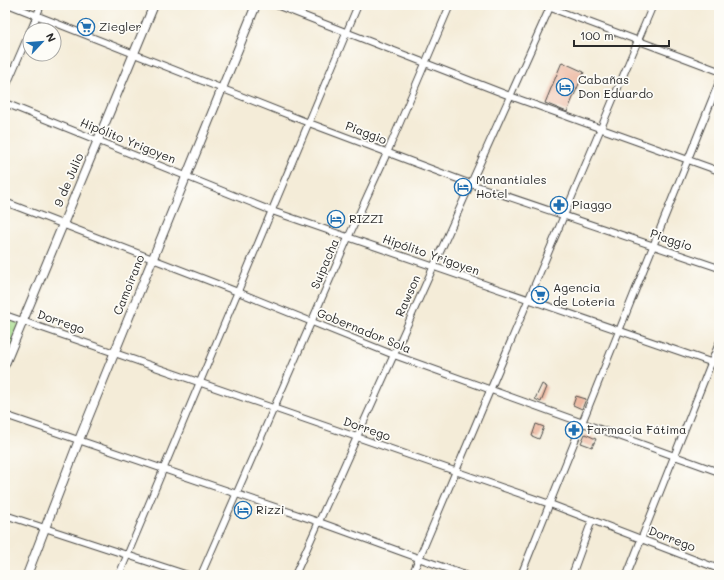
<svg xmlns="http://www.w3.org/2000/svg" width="724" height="580" font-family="Mali,sans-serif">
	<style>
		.green { fill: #a4da8b; stroke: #68825b }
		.building { fill: #ebb198 }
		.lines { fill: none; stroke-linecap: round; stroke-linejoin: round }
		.minor-casing { stroke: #494845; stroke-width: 8 }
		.tertiary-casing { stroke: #494845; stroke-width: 10 }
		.minor { stroke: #fff; stroke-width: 6 }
		.tertiary { stroke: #fff; stroke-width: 8 }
		.labels { text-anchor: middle; stroke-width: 3.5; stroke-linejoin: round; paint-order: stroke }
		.poi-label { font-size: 12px; fill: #2b2b2b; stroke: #fdfcf7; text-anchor: start }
		.street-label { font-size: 12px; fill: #2b2b2b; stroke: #fdfcf7 }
	</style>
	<rect width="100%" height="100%" fill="#fdfcf7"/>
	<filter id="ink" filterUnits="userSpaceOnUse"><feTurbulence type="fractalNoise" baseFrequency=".025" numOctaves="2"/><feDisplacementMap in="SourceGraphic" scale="8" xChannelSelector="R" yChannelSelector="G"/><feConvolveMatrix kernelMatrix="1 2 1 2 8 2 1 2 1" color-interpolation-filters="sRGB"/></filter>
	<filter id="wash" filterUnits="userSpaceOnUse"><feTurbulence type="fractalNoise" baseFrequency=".012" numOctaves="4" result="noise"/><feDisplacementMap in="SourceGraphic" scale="16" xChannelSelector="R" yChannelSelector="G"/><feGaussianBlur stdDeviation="0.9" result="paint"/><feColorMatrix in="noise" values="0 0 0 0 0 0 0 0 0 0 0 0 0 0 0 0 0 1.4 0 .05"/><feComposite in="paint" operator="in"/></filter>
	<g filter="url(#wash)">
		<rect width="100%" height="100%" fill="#f4ecd8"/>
		<path class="green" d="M5,315l18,6 -18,43z"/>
		<g id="blocks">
			<g class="building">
				<path d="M562,62l22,10 -17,40 -22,-9z"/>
				<path d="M542,384l5,3 -6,15 -6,-3z"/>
				<path d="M576,396l10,3 -4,10 -9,-4z"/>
				<path d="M536,424l8,3 -5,12 -7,-3z"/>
				<path d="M585,434l11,5 -4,8 -11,-4z"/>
			</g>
		</g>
	</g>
	<g filter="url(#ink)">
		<use href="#blocks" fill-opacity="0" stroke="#494845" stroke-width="1"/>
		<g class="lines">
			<defs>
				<g id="minor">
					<path d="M10,5l299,118 162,61 248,84"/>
					<path d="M276,5l234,91 209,75"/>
					<path d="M543,5l176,66"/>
					<path d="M31,30l10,-25"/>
					<path d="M5,89l25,-58"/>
					<path d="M5,103l267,108 447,154"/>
					<path d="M5,202l233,90 156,63 325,117"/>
					<path d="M5,315l545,189 169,65"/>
					<path d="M5,415l314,107 146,53"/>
					<path d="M5,515l183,60"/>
					<path d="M119,575l239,-570"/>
					<path d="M201,575l147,-337 39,-85 63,-148"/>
					<path d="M295,575l256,-570"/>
					<path d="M412,575l241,-570"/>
					<path d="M521,575l198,-493"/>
					<path d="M572,575l20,-55"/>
					<path d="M627,575l92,-232"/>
				</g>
				<g id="tertiary">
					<path d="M5,364l149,-359"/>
					<path d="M27,575l52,-135 177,-435"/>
				</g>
			</defs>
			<use href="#minor" class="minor-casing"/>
			<use href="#tertiary" class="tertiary-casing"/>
			<use href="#minor" class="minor"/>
			<use href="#tertiary" class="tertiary"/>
		</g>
	</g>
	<defs>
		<symbol id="supermarket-ring" viewBox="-11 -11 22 22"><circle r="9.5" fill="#fdfcf7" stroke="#1f6fb2" stroke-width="1.5"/><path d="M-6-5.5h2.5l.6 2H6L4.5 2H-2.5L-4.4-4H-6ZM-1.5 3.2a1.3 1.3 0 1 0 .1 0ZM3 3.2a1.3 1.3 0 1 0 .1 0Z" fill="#1f6fb2"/></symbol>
		<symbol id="hotel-ring" viewBox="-11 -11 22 22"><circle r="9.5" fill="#fdfcf7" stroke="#1f6fb2" stroke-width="1.5"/><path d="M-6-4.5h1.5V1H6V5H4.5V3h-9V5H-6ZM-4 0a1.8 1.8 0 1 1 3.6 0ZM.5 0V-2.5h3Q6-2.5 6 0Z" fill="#1f6fb2"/></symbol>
		<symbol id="pharmacy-ring" viewBox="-11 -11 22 22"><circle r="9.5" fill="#fdfcf7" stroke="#1f6fb2" stroke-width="1.5"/><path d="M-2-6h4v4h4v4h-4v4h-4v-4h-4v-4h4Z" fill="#1f6fb2"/></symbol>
	</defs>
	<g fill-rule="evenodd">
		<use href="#supermarket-ring" x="76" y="17" width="20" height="20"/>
		<use href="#hotel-ring" x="555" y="77" width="20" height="20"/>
		<use href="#hotel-ring" x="453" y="177" width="20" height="20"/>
		<use href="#pharmacy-ring" x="549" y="195" width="20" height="20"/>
		<use href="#hotel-ring" x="326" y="209" width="20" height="20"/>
		<use href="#supermarket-ring" x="530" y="285" width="20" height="20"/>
		<use href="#pharmacy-ring" x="564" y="420" width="20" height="20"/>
		<use href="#hotel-ring" x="233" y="500" width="20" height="20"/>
	</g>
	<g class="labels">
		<g class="poi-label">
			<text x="99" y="31">Ziegler</text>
			<text x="578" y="84">Cabañas<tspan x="578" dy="14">Don Eduardo</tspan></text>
			<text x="476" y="184">Manantiales<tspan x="476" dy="14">Hotel</tspan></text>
			<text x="572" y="209">Piaggo</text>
			<text x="349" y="223">RIZZI</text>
			<text x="553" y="292">Agencia<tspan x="553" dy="14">de Loteria</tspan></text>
			<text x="587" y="434">Farmacia Fátima</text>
			<text x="256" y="514">Rizzi</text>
		</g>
		<g class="street-label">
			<text transform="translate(366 133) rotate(21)" y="4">Piaggio</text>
			<text transform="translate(128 141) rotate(22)" y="4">Hipólito Yrigoyen</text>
			<text transform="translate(69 180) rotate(-67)" y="4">9 de Julio</text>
			<text transform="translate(671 240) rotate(19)" y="4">Piaggio</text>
			<text transform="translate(431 255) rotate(19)" y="4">Hipólito Yrigoyen</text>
			<text transform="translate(325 264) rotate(-67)" y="4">Suipacha</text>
			<text transform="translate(129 285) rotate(-68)" y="4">Camoirano</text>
			<text transform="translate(408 296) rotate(-66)" y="4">Rawson</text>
			<text transform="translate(61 322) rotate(19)" y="4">Dorrego</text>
			<text transform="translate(364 331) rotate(22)" y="4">Gobernador Sola</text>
			<text transform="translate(367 429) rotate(19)" y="4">Dorrego</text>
			<text transform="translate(672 539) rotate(21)" y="4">Dorrego</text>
		</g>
	</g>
	<rect width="724" height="580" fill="none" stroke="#fdfcf7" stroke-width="20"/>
	<g transform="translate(42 42) rotate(64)"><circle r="19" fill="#fdfcf7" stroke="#a9a8a5"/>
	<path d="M0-3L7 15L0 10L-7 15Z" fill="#1f6fb2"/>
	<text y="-6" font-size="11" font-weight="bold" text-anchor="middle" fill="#2b2b2b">N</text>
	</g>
	<path d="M574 40v6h95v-6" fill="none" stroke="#2b2b2b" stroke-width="2"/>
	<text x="580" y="40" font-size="12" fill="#2b2b2b" stroke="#fdfcf7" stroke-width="3" paint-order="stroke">100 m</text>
</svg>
